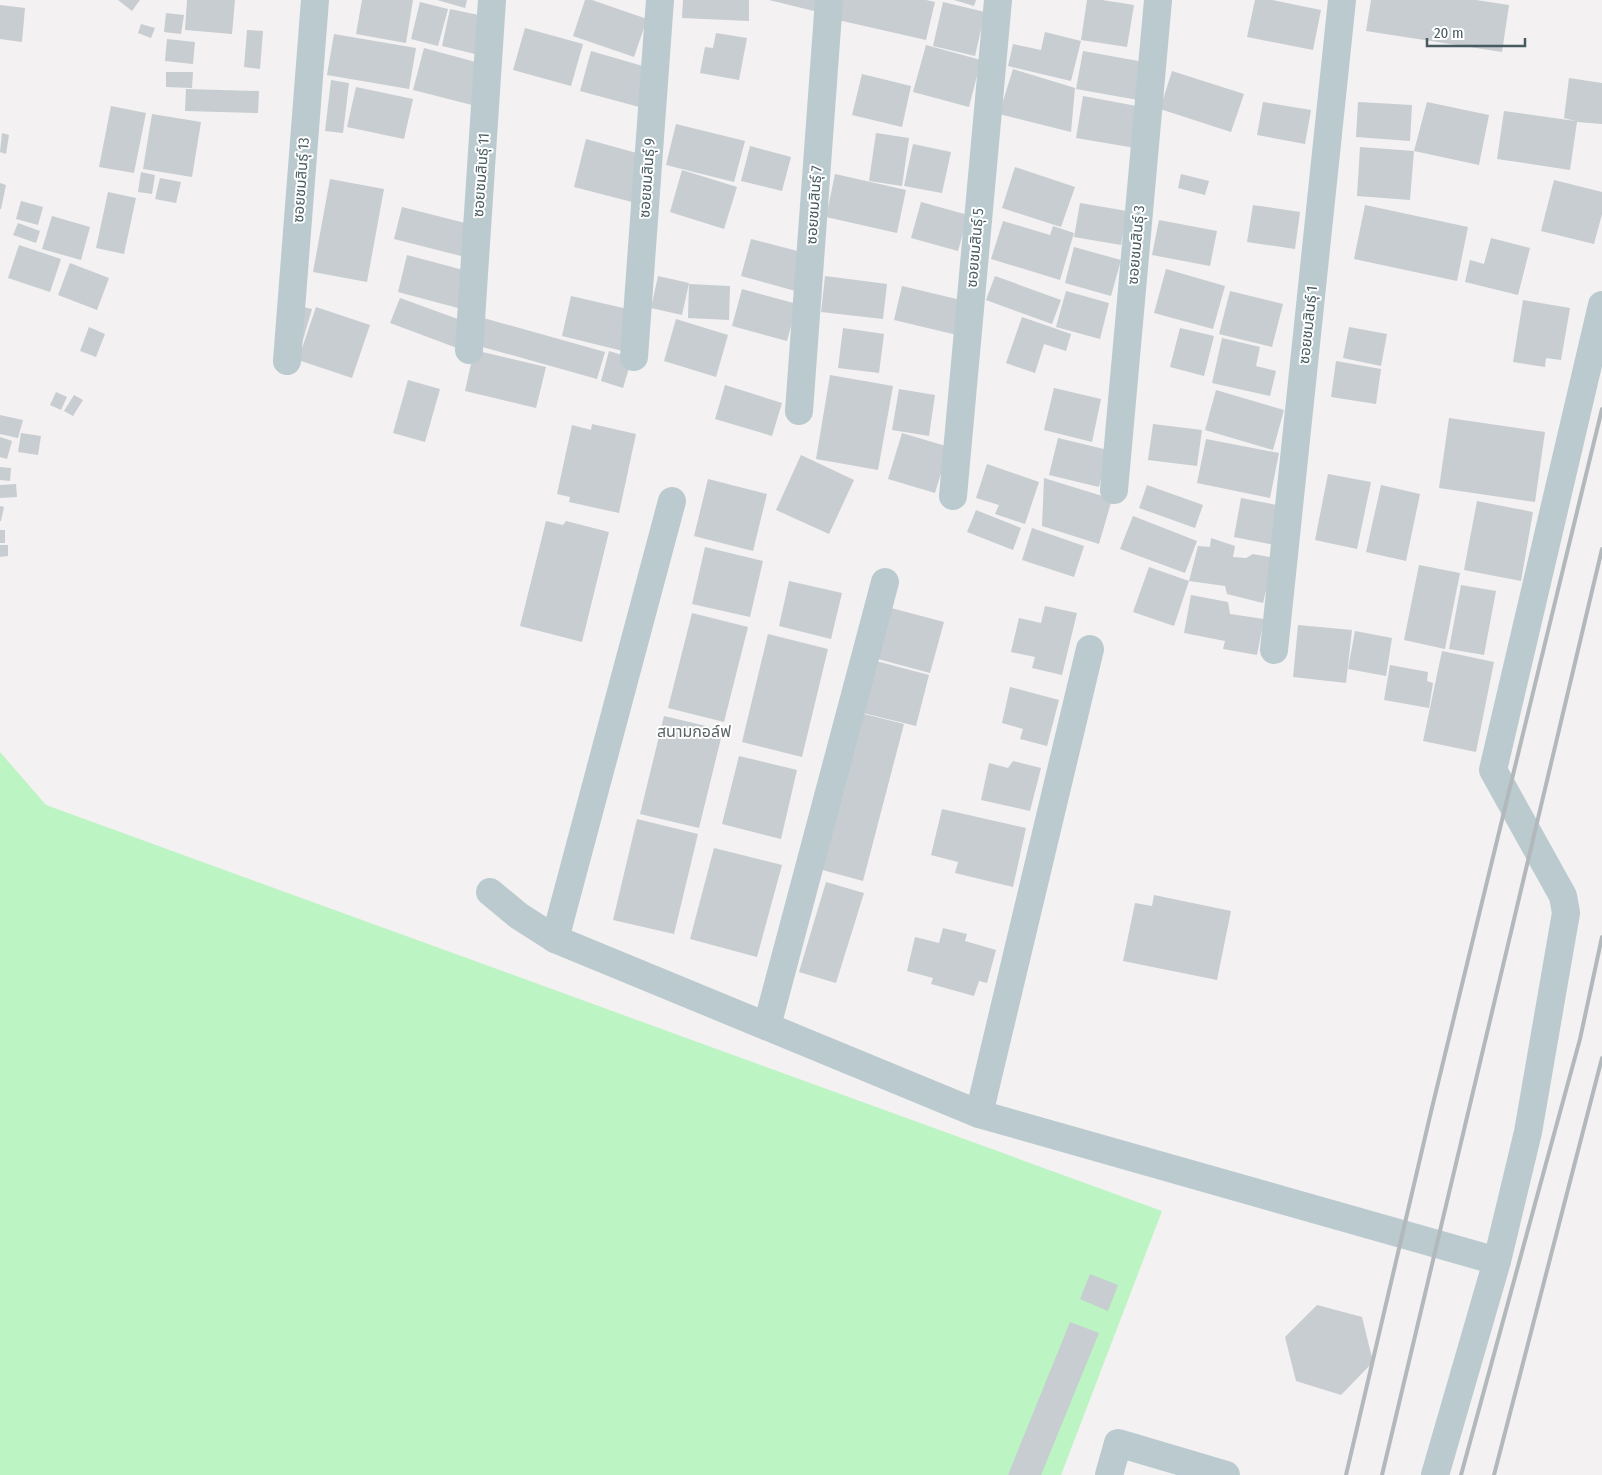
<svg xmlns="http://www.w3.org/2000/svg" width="1602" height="1475" font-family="'Fira Sans Condensed','Noto Sans Thai',sans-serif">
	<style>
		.green { fill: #bcf4c4 }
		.building { fill: #c7cdd1 }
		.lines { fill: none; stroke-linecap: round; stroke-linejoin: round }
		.minor { stroke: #bacacf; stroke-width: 28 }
		.rail { stroke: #b2b8bc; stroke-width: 4 }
		.labels { text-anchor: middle; stroke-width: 4; stroke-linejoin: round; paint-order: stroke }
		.street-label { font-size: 15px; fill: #465a60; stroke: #fff }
		.neighbourhood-label { font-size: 16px; fill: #5c6367; stroke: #fff }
	</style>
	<rect width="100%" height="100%" fill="#f3f1f1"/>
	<path class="green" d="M0,752l46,53 1116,406 -101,264h-1061z"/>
	<g class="building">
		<path d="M118,0h22l-8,11z"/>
		<path d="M187,0h48l-3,34 -47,-4z"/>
		<path d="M362,0h51l-7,43 -50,-9z"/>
		<path d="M437,0h30l-2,8z"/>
		<path d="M585,0h7l55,19 -13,38 -61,-21z"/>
		<path d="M683,0h66v21l-67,-3z"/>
		<path d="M769,0h51l-2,12z"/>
		<path d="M843,0h83l9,2 -9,38 -88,-20z"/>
		<path d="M954,0h22l-2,6z"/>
		<path d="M1087,0h15l32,5 -7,42 -46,-7z"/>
		<path d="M1255,0h17l49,10 -8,40 -66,-13z"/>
		<path d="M1371,0h105l33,5 -7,47 -136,-21z"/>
		<path d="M420,2l28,7 -10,37 -27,-7z"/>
		<path d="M943,2l42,10 -10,44 -42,-10z"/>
		<path d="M0,5l25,3 -3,34 -22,-3z"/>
		<path d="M450,9l38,8 -9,38 -37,-9z"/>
		<path d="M166,13l18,2 -3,19 -17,-2z"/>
		<path d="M141,24l14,4 -4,10 -13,-5z"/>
		<path d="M525,28l58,16 -12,42 -58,-16z"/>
		<path d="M247,30l16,1 -3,38 -16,-2z"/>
		<path d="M1045,32l36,9 -10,40 -63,-15 5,-22 28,6z"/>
		<path d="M716,33l31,5 -8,42 -39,-7 5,-26 8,1z"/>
		<path d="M334,34l82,14 -7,41 -82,-14z"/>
		<path d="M167,39l28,3 -2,22 -28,-3z"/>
		<path d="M926,45l55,15 -12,47 -56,-15z"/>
		<path d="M424,48l59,16 -11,41 -59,-15z"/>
		<path d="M591,51l62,18 -10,39 -63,-17z"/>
		<path d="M1083,51l61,11 -6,38 -62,-11z"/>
		<path d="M1013,69l62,19 -4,44 -72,-18z"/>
		<path d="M1172,71l72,23 -13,38 -71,-23z"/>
		<path d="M166,72h27l-1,16 -26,-1z"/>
		<path d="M862,74l49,12 -9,41 -50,-12z"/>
		<path d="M1569,78l33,5v41l-25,-2 -7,48 -73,-11 7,-48 71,10 -11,-3z"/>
		<path d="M331,80l18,3 -6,50 -18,-2z"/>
		<path d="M356,87l57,12 -9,40 -57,-12z"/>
		<path d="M186,89l73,2 -1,22 -73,-2z"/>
		<path d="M1083,96l59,11 -7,41 -59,-10z"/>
		<path d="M1263,102l48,8 -6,34 -48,-9z"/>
		<path d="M1358,102l54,3 -2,36 -54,-4z"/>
		<path d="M1427,102l62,13 -10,50 -65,-14 -4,49 -53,-4 3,-49 54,4z"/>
		<path d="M111,106l35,7 -12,60 -35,-6z"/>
		<path d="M152,114l49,8 -9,55 -49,-8z"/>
		<path d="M676,124l69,17 -11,41 -68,-17z"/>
		<path d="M2,133l7,2 -3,19 -6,-2z"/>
		<path d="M876,133l33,5 -7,48 -33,-5z"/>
		<path d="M586,139l58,16 -12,47 -58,-15z"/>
		<path d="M913,144l38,8 -9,41 -38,-7z"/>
		<path d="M750,146l41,11 -9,34 -41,-10z"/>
		<path d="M1015,167l60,20 -14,40 -59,-19z"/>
		<path d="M682,170l55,17 -13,42 -54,-17z"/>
		<path d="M141,172l14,3 -3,19 -14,-2z"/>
		<path d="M835,174l71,16 -9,43 -71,-16z"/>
		<path d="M1181,174l28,7 -4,14 -27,-7z"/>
		<path d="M160,178l21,4 -5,21 -21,-4z"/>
		<path d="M330,179l54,10 -17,93 -54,-10z"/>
		<path d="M1554,180l48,12v22l-8,30 -53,-13z"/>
		<path d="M0,183l6,2 -5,24h-1z"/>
		<path d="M108,192l28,6 -12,56 -28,-6z"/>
		<path d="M21,201l22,6 -5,18 -22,-6z"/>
		<path d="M921,202l47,13 -10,36 -47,-13z"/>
		<path d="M1080,203l47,8 -6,34 -47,-8z"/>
		<path d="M1253,205l47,7 -5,37 -48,-7z"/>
		<path d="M1365,205l103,22 -11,54 -103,-22z"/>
		<path d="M402,207l71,18 -8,32 -71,-18z"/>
		<path d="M52,216l38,11 -9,33 -39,-11z"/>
		<path d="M1159,220l58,11 -7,35 -58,-11z"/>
		<path d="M1003,221l47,14 3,-9 21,7 -14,47 -69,-21z"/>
		<path d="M18,223l22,8 -4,12 -23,-8z"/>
		<path d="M1491,238l39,10 -12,47 -53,-13 5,-22 14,4z"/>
		<path d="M751,239l58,15 -10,38 -58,-16z"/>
		<path d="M19,245l42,14 -11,33 -42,-14z"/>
		<path d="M1074,247l47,13 -10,36 -46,-13z"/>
		<path d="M407,255l60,16 -9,37 -60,-16z"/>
		<path d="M70,263l39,15 -12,32 -39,-15z"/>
		<path d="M1166,269l59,17 -12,43 -59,-16z"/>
		<path d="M658,276l31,7 -7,32 -31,-7z"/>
		<path d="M825,276l62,8 -4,35 -62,-7z"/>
		<path d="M995,276l66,24 -9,24 -66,-24z"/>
		<path d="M689,284l41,2 -1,34 -41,-2z"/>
		<path d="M902,286l63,15 -8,34 -63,-15z"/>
		<path d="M742,289l55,15 -10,37 -55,-15z"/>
		<path d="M1066,291l43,12 -9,36 -44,-12z"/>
		<path d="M1230,291l53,13 -11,43 -53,-13z"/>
		<path d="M571,296l61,14 -9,41 -61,-15z"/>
		<path d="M400,298l66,24 -9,26 -67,-25z"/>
		<path d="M1523,300l47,8 -9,52 -15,-2 -1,9 -32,-5z"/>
		<path d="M303,307l9,2 -12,41z"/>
		<path d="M316,307l54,18 -18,53 -54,-18z"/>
		<path d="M480,317l125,35 -8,27 -125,-35z"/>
		<path d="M1022,317l49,17 -5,17 -22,-7 -9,29 -29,-10z"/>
		<path d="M676,319l52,16 -12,42 -52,-16z"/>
		<path d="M89,327l16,7 -9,23 -16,-6z"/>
		<path d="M1349,327l38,7 -6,32 -38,-8z"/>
		<path d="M843,328l41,6 -5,39 -41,-5z"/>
		<path d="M1180,328l34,8 -10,40 -34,-9z"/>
		<path d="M1222,338l38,9 -4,19 20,5 -6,25 -58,-13z"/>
		<path d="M474,350l72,17 -10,41 -71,-17z"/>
		<path d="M609,351l23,7 -9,30 -22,-7z"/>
		<path d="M1336,361l45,8 -5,35 -45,-7z"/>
		<path d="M830,375l63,11 -15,84 -62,-11z"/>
		<path d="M408,380l32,9 -15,53 -32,-9z"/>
		<path d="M725,385l57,18 -10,33 -57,-17z"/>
		<path d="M1054,388l47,11 -9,43 -48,-12z"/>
		<path d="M899,389l36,6 -6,41 -37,-6z"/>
		<path d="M1216,390l68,20 -11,40 -68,-20z"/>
		<path d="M56,392l11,5 -6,13 -11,-5z"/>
		<path d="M74,395l9,5 -10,16 -9,-5z"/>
		<path d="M0,415l23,5 -5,18 -18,-4z"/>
		<path d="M1449,418l96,14 -10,70 -96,-14z"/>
		<path d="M592,424l44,10 -17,79 -50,-11 1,-5 -13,-3 15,-69 19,5z"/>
		<path d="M1153,424l49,6 -5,36 -49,-6z"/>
		<path d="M21,433l20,3 -3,19 -20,-3z"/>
		<path d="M902,433l47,14 -14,46 -47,-14z"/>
		<path d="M0,437l12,4 -5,18 -7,-2z"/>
		<path d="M1058,438l50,12 -9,37 -50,-12z"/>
		<path d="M1206,439l73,14 -9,45 -73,-15z"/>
		<path d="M801,455l53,25 -25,54 -53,-24z"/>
		<path d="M987,464l52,18 -14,42 -30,-10 4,-9 -23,-7z"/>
		<path d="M0,467l11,1 -1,13 -10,-1z"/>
		<path d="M1328,474l43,8 -14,67 -42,-9z"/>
		<path d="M1044,478l68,21 -13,45 -57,-18z"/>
		<path d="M708,479l59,15 -14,57 -59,-15z"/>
		<path d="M16,484l1,13 -17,1v-13z"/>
		<path d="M1147,485l56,20 -8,23 -56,-20z"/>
		<path d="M1381,485l39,9 -14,67 -40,-9z"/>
		<path d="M1241,498l41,8 -7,39 -41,-8z"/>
		<path d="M1477,501l56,11 -12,69 -57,-11z"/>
		<path d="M0,506l4,1 -3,14h-1z"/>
		<path d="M976,510l45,18 -8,22 -46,-18z"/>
		<path d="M1133,516l64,25 -12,32 -65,-24z"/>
		<path d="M546,521l17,4 3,-4 43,11 -27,110 -62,-16z"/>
		<path d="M1032,528l52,18 -10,31 -52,-17z"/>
		<rect x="0" y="530" width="5" height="13"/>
		<path d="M1211,538l24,8 -2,11 13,1 7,-4 21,4 -11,45 -36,-9 -2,-8 -36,-5 9,-35 12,1z"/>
		<path d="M0,545h8v11l-8,1z"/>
		<path d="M705,547l58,14 -13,56 -58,-13z"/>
		<path d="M1419,565l41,8 -15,76 -41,-9z"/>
		<path d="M1149,567l40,14 -15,45 -41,-14z"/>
		<path d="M789,581l53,12 -11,46 -52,-13z"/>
		<path d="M1461,585l35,6 -12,64 -35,-6z"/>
		<path d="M1191,595l37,7 2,12 34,5 -7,36 -34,-6 2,-8 -41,-8z"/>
		<path d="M1045,606l32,7 -15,62 -30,-7 3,-11 -24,-5 8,-34 22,5z"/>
		<path d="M891,608l53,14 -14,51 -52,-14z"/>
		<path d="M692,613l56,14 -24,95 -56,-14z"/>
		<path d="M1298,625l54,5 -6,53 -53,-6z"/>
		<path d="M1355,631l37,7 -6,38 -38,-7z"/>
		<path d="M768,634l60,15 -26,108 -60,-15z"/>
		<path d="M1442,651l52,11 -18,90 -53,-11z"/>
		<path d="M876,661l53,14 -13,51 -53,-13z"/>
		<path d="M1390,665l38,7 -1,9 6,2 -4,25 -45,-8z"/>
		<path d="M1010,687l49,13 -12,46 -27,-7 3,-10 -21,-6z"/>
		<path d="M860,713l44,11 -41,157 -44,-12z"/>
		<path d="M664,716l59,14 -24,98 -59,-14z"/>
		<path d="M739,756l58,14 -16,69 -59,-15z"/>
		<path d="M1013,761l28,7 -11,43 -49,-11 8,-37 19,5z"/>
		<path d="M942,809l84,19 -13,59 -58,-14 3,-11 -27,-7z"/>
		<path d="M637,819l61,15 -24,100 -61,-14z"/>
		<path d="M714,848l68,17 -25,92 -67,-18z"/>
		<path d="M826,882l38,11 -28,90 -37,-11z"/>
		<path d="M1154,895l77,16 -14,69 -94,-19 12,-58 17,3z"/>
		<path d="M943,928l24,6 -2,7 31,9 -9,33 -8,-2 -5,15 -43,-12 2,-6 -26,-7 8,-34 24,6z"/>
		<path d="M1090,1274l28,11 -10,26 -28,-12z"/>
		<path d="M1317,1305l45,12 11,45 -32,33 -45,-14 -11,-44z"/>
		<path d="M1070,1322l29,11 -58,142h-33z"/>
	</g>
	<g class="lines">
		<g class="minor">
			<path d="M469,350l23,-350"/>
			<path d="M634,357l26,-357"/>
			<path d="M287,361l28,-361"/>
			<path d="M799,411l30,-411"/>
			<path d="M1114,490l44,-490"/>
			<path d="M953,496l45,-496"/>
			<path d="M1274,650l68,-650"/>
			<path d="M490,892l29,24 36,23 424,175 518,147"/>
			<path d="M555,939l117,-438"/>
			<path d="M767,1026l118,-444"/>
			<path d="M979,1114l111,-465"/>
			<path d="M1109,1475l9,-32 108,32"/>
			<path d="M1435,1475l62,-214 31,-129 38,-219 -3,-17 -70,-126 109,-465"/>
		</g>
		<g class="rail">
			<path d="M1346,1475l84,-359 172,-707"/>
			<path d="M1382,1475l220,-926"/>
			<path d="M1461,1475l119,-436 22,-102"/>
			<path d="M1494,1475l108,-417"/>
		</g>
	</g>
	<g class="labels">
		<g class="street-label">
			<text transform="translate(481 175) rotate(-86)" y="5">ซอยชมสินธุ์ 11</text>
			<text transform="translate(647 178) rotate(-86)" y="5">ซอยชมสินธุ์ 9</text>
			<text transform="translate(301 180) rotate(-86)" y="5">ซอยชมสินธุ์ 13</text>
			<text transform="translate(814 205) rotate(-86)" y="5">ซอยชมสินธุ์ 7</text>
			<text transform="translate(1136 245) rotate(-85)" y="5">ซอยชมสินธุ์ 3</text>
			<text transform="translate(975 248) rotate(-85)" y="5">ซอยชมสินธุ์ 5</text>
			<text transform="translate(1308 325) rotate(-84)" y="5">ซอยชมสินธุ์ 1</text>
		</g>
		<g class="neighbourhood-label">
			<text x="694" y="737">สนามกอล์ฟ</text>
		</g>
	</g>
	<path d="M1427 38v8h98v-8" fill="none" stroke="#465a60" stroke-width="2.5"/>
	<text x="1434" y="38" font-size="15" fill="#465a60" stroke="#ffffff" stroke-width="4" paint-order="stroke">20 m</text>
</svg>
